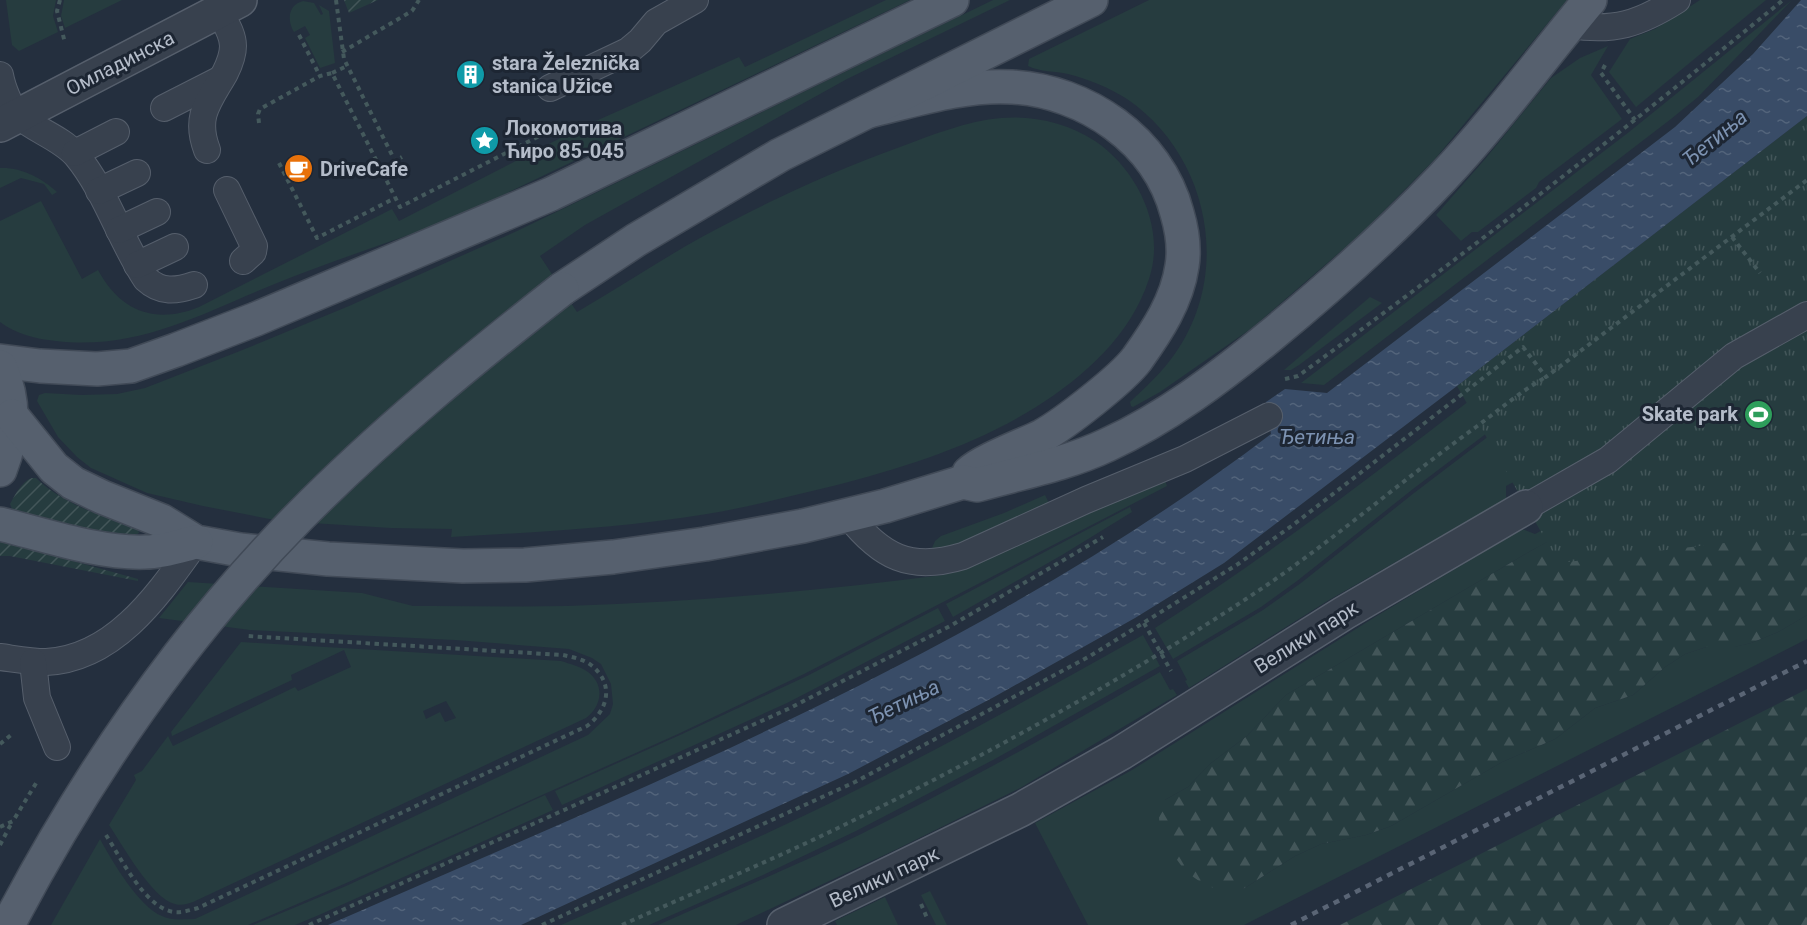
<svg xmlns="http://www.w3.org/2000/svg" width="1807" height="925" font-family="Roboto,sans-serif">
	<style>
		.grass { fill: #263c3f; fill-rule: evenodd }
		.forest { fill: url(#forest-firs) }
		.park { fill: url(#park-tufts) }
		.garden { fill: url(#garden-furrows) }
		.water { fill: url(#water-ripples) }
		.lines { fill: none; stroke-linecap: round; stroke-linejoin: round }
		.lane-casing { stroke: #565f6c; stroke-width: 28 }
		.street-casing { stroke: #565f6c; stroke-width: 36 }
		.primary-casing { stroke: #414a57; stroke-width: 36 }
		.path { stroke: #44595c; stroke-width: 4; stroke-dasharray: 4.5 4.5; stroke-linecap: butt }
		.lane { stroke: #38414e; stroke-width: 26 }
		.street { stroke: #38414e; stroke-width: 33 }
		.primary { stroke: #56606e; stroke-width: 33 }
		.rail { stroke: #5a6575; stroke-width: 4.5; stroke-dasharray: 6 6; stroke-linecap: butt }
		.primary-bridge-casing { stroke: #414a57; stroke-width: 36; stroke-linecap: butt }
		.primary-bridge { stroke: #56606e; stroke-width: 33 }
		.labels { text-anchor: middle; stroke-width: 6; stroke-linejoin: round; paint-order: stroke }
		.street-label { font-size: 20px; fill: #b4bcc9; stroke: #1d2633 }
		.poi-label { font-size: 20px; font-weight: bold; fill: #b4bcc9; stroke: #1d2633; text-anchor: start }
		.water-label { font-size: 21px; font-style: italic; fill: #7c92b1; stroke: #1d2633 }
	</style>
	<defs>
		<pattern id="forest-firs" width="22" height="20" patternUnits="userSpaceOnUse" patternTransform="scale(1.5)"><rect width="22" height="20" fill="#263c3f"/><path d="M5 1l3.5 6h-7zM16 11l3.5 6h-7z" fill="#435659"/></pattern>
		<pattern id="park-tufts" width="24" height="20" patternUnits="userSpaceOnUse" patternTransform="scale(1.5)"><rect width="24" height="20" fill="#263c3f"/><path d="M3 7l-1-3M5 7V3M7 7l1-3M15 17l-1-3M17 17v-4M19 17l1-3" fill="none" stroke="#435659"/></pattern>
		<pattern id="garden-furrows" width="10" height="10" patternUnits="userSpaceOnUse" patternTransform="scale(1.5)"><rect width="10" height="10" fill="#263c3f"/><path d="M-1 1l2-2M0 10L10 0M9 11l2-2" fill="none" stroke="#435659"/></pattern>
		<pattern id="water-ripples" width="26" height="14" patternUnits="userSpaceOnUse" patternTransform="scale(1.5)"><rect width="26" height="14" fill="#394c67"/><path d="M2 4q2-2 4 0t4 0M15 11q2-2 4 0t4 0" fill="none" stroke="#53647b"/></pattern>
	</defs>
	<rect width="100%" height="100%" fill="#242f3e"/>
	<g class="grass">
		<path d="M6,0h50l-3,16 5,16 -39,19 -7,-6z"/>
		<path d="M64,0h58l-57,28 -4,-12z"/>
		<path d="M886,0h24l-455,218c-55,21 -112,39 -168,61 -78,30 -144,72 -231,62 -20,-2 -40,-7 -56,-19v-101l41,-20 41,78 16,-9c22,41 57,55 101,37l193,-98 7,12 179,-92 161,-72 6,10z"/>
		<path d="M993,0h17l-163,79 -262,146 -45,31 37,56c41,-24 82,-51 123,-74 64,-35 131,-66 200,-91 32,-12 67,-26 101,-29 32,-3 67,5 94,23 43,29 71,88 54,138 -18,56 -65,98 -113,128 -62,39 -133,61 -203,79 -42,10 -84,21 -126,28 -84,14 -171,18 -256,23l1,-8 -61,-1 -111,-7 -77,-15 -56,-13 -56,-25 -14,-11 -19,-20 -21,-36 2,-6 6,-2 36,2 36,-1 28,-6 95,-37 109,-45 168,-75z"/>
		<path d="M1149,0h418l-132,159 -73,74 -110,95 -92,64 -27,15 -2,-1 -1,-4c16,-15 32,-30 44,-47 59,-82 35,-200 -47,-256 -17,-11 -39,-20 -59,-25 -13,-3 -28,-2 -40,-8l1,-7z"/>
		<path d="M1700,0h66l-130,107 -27,-35 21,-33 25,-10z"/>
		<path d="M1792,0l-94,97 -27,22 -347,266 -23,-2 328,-251z"/>
		<path d="M303,1l11,2 7,12 2,-1 -4,-9 10,6 6,52 -15,5 -15,-30 5,-3 -5,-9 -11,6c-7,-12 -6,-27 9,-31z"/>
		<path d="M1608,46l-17,29 31,44 -83,63 -3,6 -58,44h-6l-11,9 -25,-26 50,-57 65,-80 29,-20z"/>
		<path d="M0,168c21,-1 42,10 57,24l-5,3 -8,-11 -23,-6 -21,10z"/>
		<path d="M1733,250l-214,229 -13,7v13l-177,101 -140,88 -4,-7 2,-1 -10,-19 86,-51 38,-27 113,-90z"/>
		<path d="M1370,297l12,6 -83,62 -8,5h-7z"/>
		<path d="M1522,360l23,29 -132,100 -116,92 -36,26 -88,52 -18,-31c129,-82 246,-175 367,-268z"/>
		<path d="M1165,480l2,6 -363,188 -126,60 -334,150 -96,41h-197l49,-86c12,22 39,68 62,77 10,5 21,3 33,3l393,-184 22,-21 3,-10 -2,-20 -10,-20 -9,-6 -23,-9 -114,-9 -205,-10 -91,-12 29,-36 174,11 51,13h18c45,0 91,1 136,0 126,-4 251,-15 376,-31l13,-4z"/>
		<path d="M1045,495l5,10 -90,43 -27,3 -1,-3 3,-7 6,-5 63,-23z"/>
		<path d="M1130,507l2,5 -70,43 -109,62 -7,-13z"/>
		<path d="M1599,514l-70,38 -243,143 -39,41 -37,28 -22,23 -23,13 78,89 52,-33 26,-12 45,-9 25,-9 111,-64 53,-23 40,-31 38,-13 32,-28 20,-13 21,-7h27l18,-4 27,-11 29,-17v24l-563,286h-156l-53,-102 97,-53 243,-153 147,-88 13,5 13,-7z"/>
		<path d="M938,608l7,13 -158,82 -225,102 -7,-14 125,-56 127,-59z"/>
		<path d="M1143,635l17,31 -167,94 -137,71 -93,44 -114,50h-88c79,-35 158,-69 236,-106 118,-56 232,-120 346,-184z"/>
		<path d="M241,642l320,19c9,3 19,5 27,11 17,13 14,34 -2,46l-393,184c-6,2 -12,4 -18,2 -23,-5 -53,-60 -66,-79l27,-45 -2,-5 8,-4 26,-35 5,10 122,-59 3,4 53,-24 -7,-17 -53,25 1,5 -120,56 -1,-4zM446,701l10,17 -11,4 -5,-10 -14,7 -3,-8z"/>
		<path d="M1160,672l10,18 3,-1 4,6 -157,93 -123,61 -161,76h-78c67,-30 135,-58 201,-90 102,-50 202,-106 301,-163z"/>
		<path d="M545,795l8,15 -234,105 -24,10h-42l93,-39z"/>
		<path d="M930,891l17,34h-11l-15,-30z"/>
		<path d="M885,897l13,28h-61l-2,-4z"/>
	</g>
	<g class="forest">
		<path d="M1807,464v151l-29,17 -27,11 -17,4h-28l-21,7 -20,13 -32,28 -38,13 -40,31 -53,23 -111,64 -25,9 -45,9 -26,12 -52,33 -23,1 -15,-5 -19,-13 -20,-27 -6,-13 -1,-15 6,-17 23,-13 22,-23 37,-28 39,-41 243,-143 18,-10z"/>
		<path d="M1807,689v236h-467z"/>
	</g>
	<path class="park" d="M1807,116v417l-248,30 -102,-177z"/>
	<g class="garden">
		<path d="M344,0h34l-29,13z"/>
		<path d="M32,478h4c28,27 67,38 102,51l1,4c-15,12 -107,-17 -127,-24l-2,-5c5,-9 12,-23 22,-26z"/>
		<path d="M0,541l138,38v2l-128,-25h-10z"/>
	</g>
	<path class="water" d="M1801,0h6v116l-350,270 -233,177 -89,55 -141,79 -146,77 -327,151h-193c325,-142 660,-275 943,-491l-5,-32 19,-13 42,4 348,-266 78,-73z"/>
	<g class="lines">
		<defs>
			<g id="lane">
				<path d="M1570,25c44,7 69,-1 107,-25"/>
				<path d="M0,75c2,11 10,34 19,41 16,14 42,22 57,39 30,36 44,85 70,124 15,14 30,12 48,6"/>
				<path d="M550,88l78,-37 12,-10 16,-19 39,-22"/>
				<path d="M164,108l57,-29"/>
				<path d="M207,150c-13,-34 2,-49 18,-77 4,-8 8,-17 8,-27 0,-12 -8,-24 -13,-34"/>
				<path d="M75,153l41,-21"/>
				<path d="M227,190l27,56 -1,6 -10,9"/>
				<path d="M99,191l38,-18"/>
				<path d="M119,230l38,-18"/>
				<path d="M137,265l38,-18"/>
				<path d="M1526,507l82,-47 126,-104 73,-41"/>
				<path d="M848,515c33,42 62,57 115,41l123,-56 99,-41 84,-43"/>
				<path d="M0,657c15,2 31,5 46,5 70,-3 114,-70 150,-120"/>
				<path d="M33,662l4,36 20,49"/>
			</g>
			<g id="street">
				<path d="M0,125l240,-125"/>
				<path d="M784,925l236,-115 101,-57 223,-140 182,-106"/>
			</g>
			<g id="primary">
				<path d="M869,111c46,-11 95,-27 143,-24 73,4 146,53 165,126 5,17 8,35 5,53 -5,35 -25,65 -45,93 -15,20 -73,65 -95,77 -18,9 -61,25 -73,37"/>
				<path d="M562,289l74,-49 144,-85 311,-155"/>
				<path d="M0,361l40,5 57,3 34,-3 45,-16 80,-31 295,-125 401,-194"/>
				<path d="M0,367c16,35 14,68 0,103"/>
				<path d="M12,416l42,52 19,15 29,14 60,24 34,21 44,8 88,9 135,7 62,-1 88,-8 92,-13 98,-18 82,-20 78,-24 14,3c43,-12 90,-21 130,-40 59,-27 112,-67 162,-108 61,-50 119,-102 173,-159 53,-56 99,-119 148,-178"/>
				<path d="M0,524c45,11 100,30 146,28 17,0 34,-6 50,-10"/>
			</g>
		</defs>
		<use href="#lane" class="lane-casing"/>
		<use href="#street" class="street-casing"/>
		<use href="#primary" class="primary-casing"/>
		<g class="path">
			<path d="M60,0l-3,11 8,32"/>
			<path d="M336,0l8,59 51,102 7,-4"/>
			<path d="M299,35l21,41"/>
			<path d="M342,52l70,-41 7,-11"/>
			<path d="M1605,65l-4,8 34,47"/>
			<path d="M332,73l15,-7"/>
			<path d="M259,123l-1,-9 2,-5 60,-33 12,-3 68,134 157,-80"/>
			<path d="M279,163l38,75 78,-40"/>
			<path d="M1732,237l28,36"/>
			<path d="M1285,379l13,-3c165,-120 327,-246 485,-376"/>
			<path d="M1144,623l27,48"/>
			<path d="M0,744l11,-9"/>
			<path d="M0,827l13,-6 25,-41"/>
			<path d="M106,835c15,23 39,73 68,77 8,1 16,-2 24,-4l389,-182c21,-16 28,-42 4,-61 -8,-6 -19,-8 -28,-10l-316,-19"/>
			<path d="M0,845l12,-23"/>
			<path d="M921,904l6,14"/>
			<path d="M309,925l479,-216 164,-84 151,-88"/>
			<path d="M542,925l313,-143 235,-126 148,-92 55,-39 230,-178 23,30 261,-197"/>
			<path d="M622,925c73,-33 146,-63 218,-98 139,-68 276,-143 406,-228 80,-52 152,-116 230,-172 23,-17 45,-36 70,-50"/>
		</g>
		<use href="#lane" class="lane"/>
		<use href="#street" class="street"/>
		<use href="#primary" class="primary"/>
		<path class="rail" d="M1291,925l516,-264"/>
		<defs>
			<path id="primary-bridge" d="M8,925c77,-147 174,-289 291,-408 82,-83 171,-156 263,-228"/>
		</defs>
		<use href="#primary-bridge" class="primary-bridge-casing"/>
		<use href="#primary-bridge" class="primary-bridge"/>
	</g>
	<defs>
		<symbol id="building-disc" viewBox="-11 -11 22 22"><circle r="9.5" fill="#0f9aa8" stroke="#1d2633"/><path d="M-4-6H4V6H1V3H-1V6H-4ZM-2.5-4.3h1.7v1.8h-1.7ZM.8-4.3h1.7v1.8H.8ZM-2.5-1h1.7V.8h-1.7ZM.8-1h1.7V.8H.8Z" fill="#fff"/></symbol>
		<symbol id="sight-disc" viewBox="-11 -11 22 22"><circle r="9.5" fill="#0f9aa8" stroke="#1d2633"/><path d="M0-6L1.8-2.2L6-1.7L2.9 1.2L3.7 5.4L0 3.3L-3.7 5.4L-2.9 1.2L-6-1.7L-1.8-2.2Z" fill="#fff"/></symbol>
		<symbol id="cafe-disc" viewBox="-11 -11 22 22"><circle r="9.5" fill="#e8710a" stroke="#1d2633"/><path d="M-5.5-4.5H6V0H3Q3 3.5 0 3.5H-2.5Q-5.5 3.5-5.5 0ZM3-3.2v2h1.7v-2ZM-6 4.5H4V6H-6Z" fill="#fff"/></symbol>
		<symbol id="stadium-disc" viewBox="-11 -11 22 22"><circle r="9.5" fill="#2e9e5b" stroke="#1d2633"/><path d="M0-5a6.5 5 0 1 0 0 10a6.5 5 0 1 0 0-10ZM-3.5-1.8h7v3.6h-7Z" fill="#fff"/></symbol>
	</defs>
	<g fill-rule="evenodd">
		<use href="#building-disc" x="454" y="58" width="33" height="33"/>
		<use href="#sight-disc" x="468" y="124" width="33" height="33"/>
		<use href="#cafe-disc" x="282" y="152" width="33" height="33"/>
		<use href="#stadium-disc" x="1742" y="398" width="33" height="33"/>
	</g>
	<g class="labels">
		<g class="street-label">
			<text transform="translate(120 63) rotate(-27)" y="7">Омладинска</text>
			<text transform="translate(1306 637) rotate(-32)" y="7">Велики парк</text>
			<text transform="translate(884 877) rotate(-25)" y="7">Велики парк</text>
		</g>
		<g class="poi-label">
			<text x="492" y="70">stara Železnička<tspan x="492" dy="23">stanica Užice</tspan></text>
			<text x="505" y="135">Локомотива<tspan x="505" dy="23">Ћиро 85-045</tspan></text>
			<text x="320" y="176">DriveCafe</text>
			<text x="1738" y="421" text-anchor="end">Skate park</text>
		</g>
		<g class="water-label">
			<text transform="translate(1715 138) rotate(-39)" y="7">Ђетиња</text>
			<text x="1317" y="444">Ђетиња</text>
			<text transform="translate(904 702) rotate(-26)" y="7">Ђетиња</text>
		</g>
	</g>
</svg>
